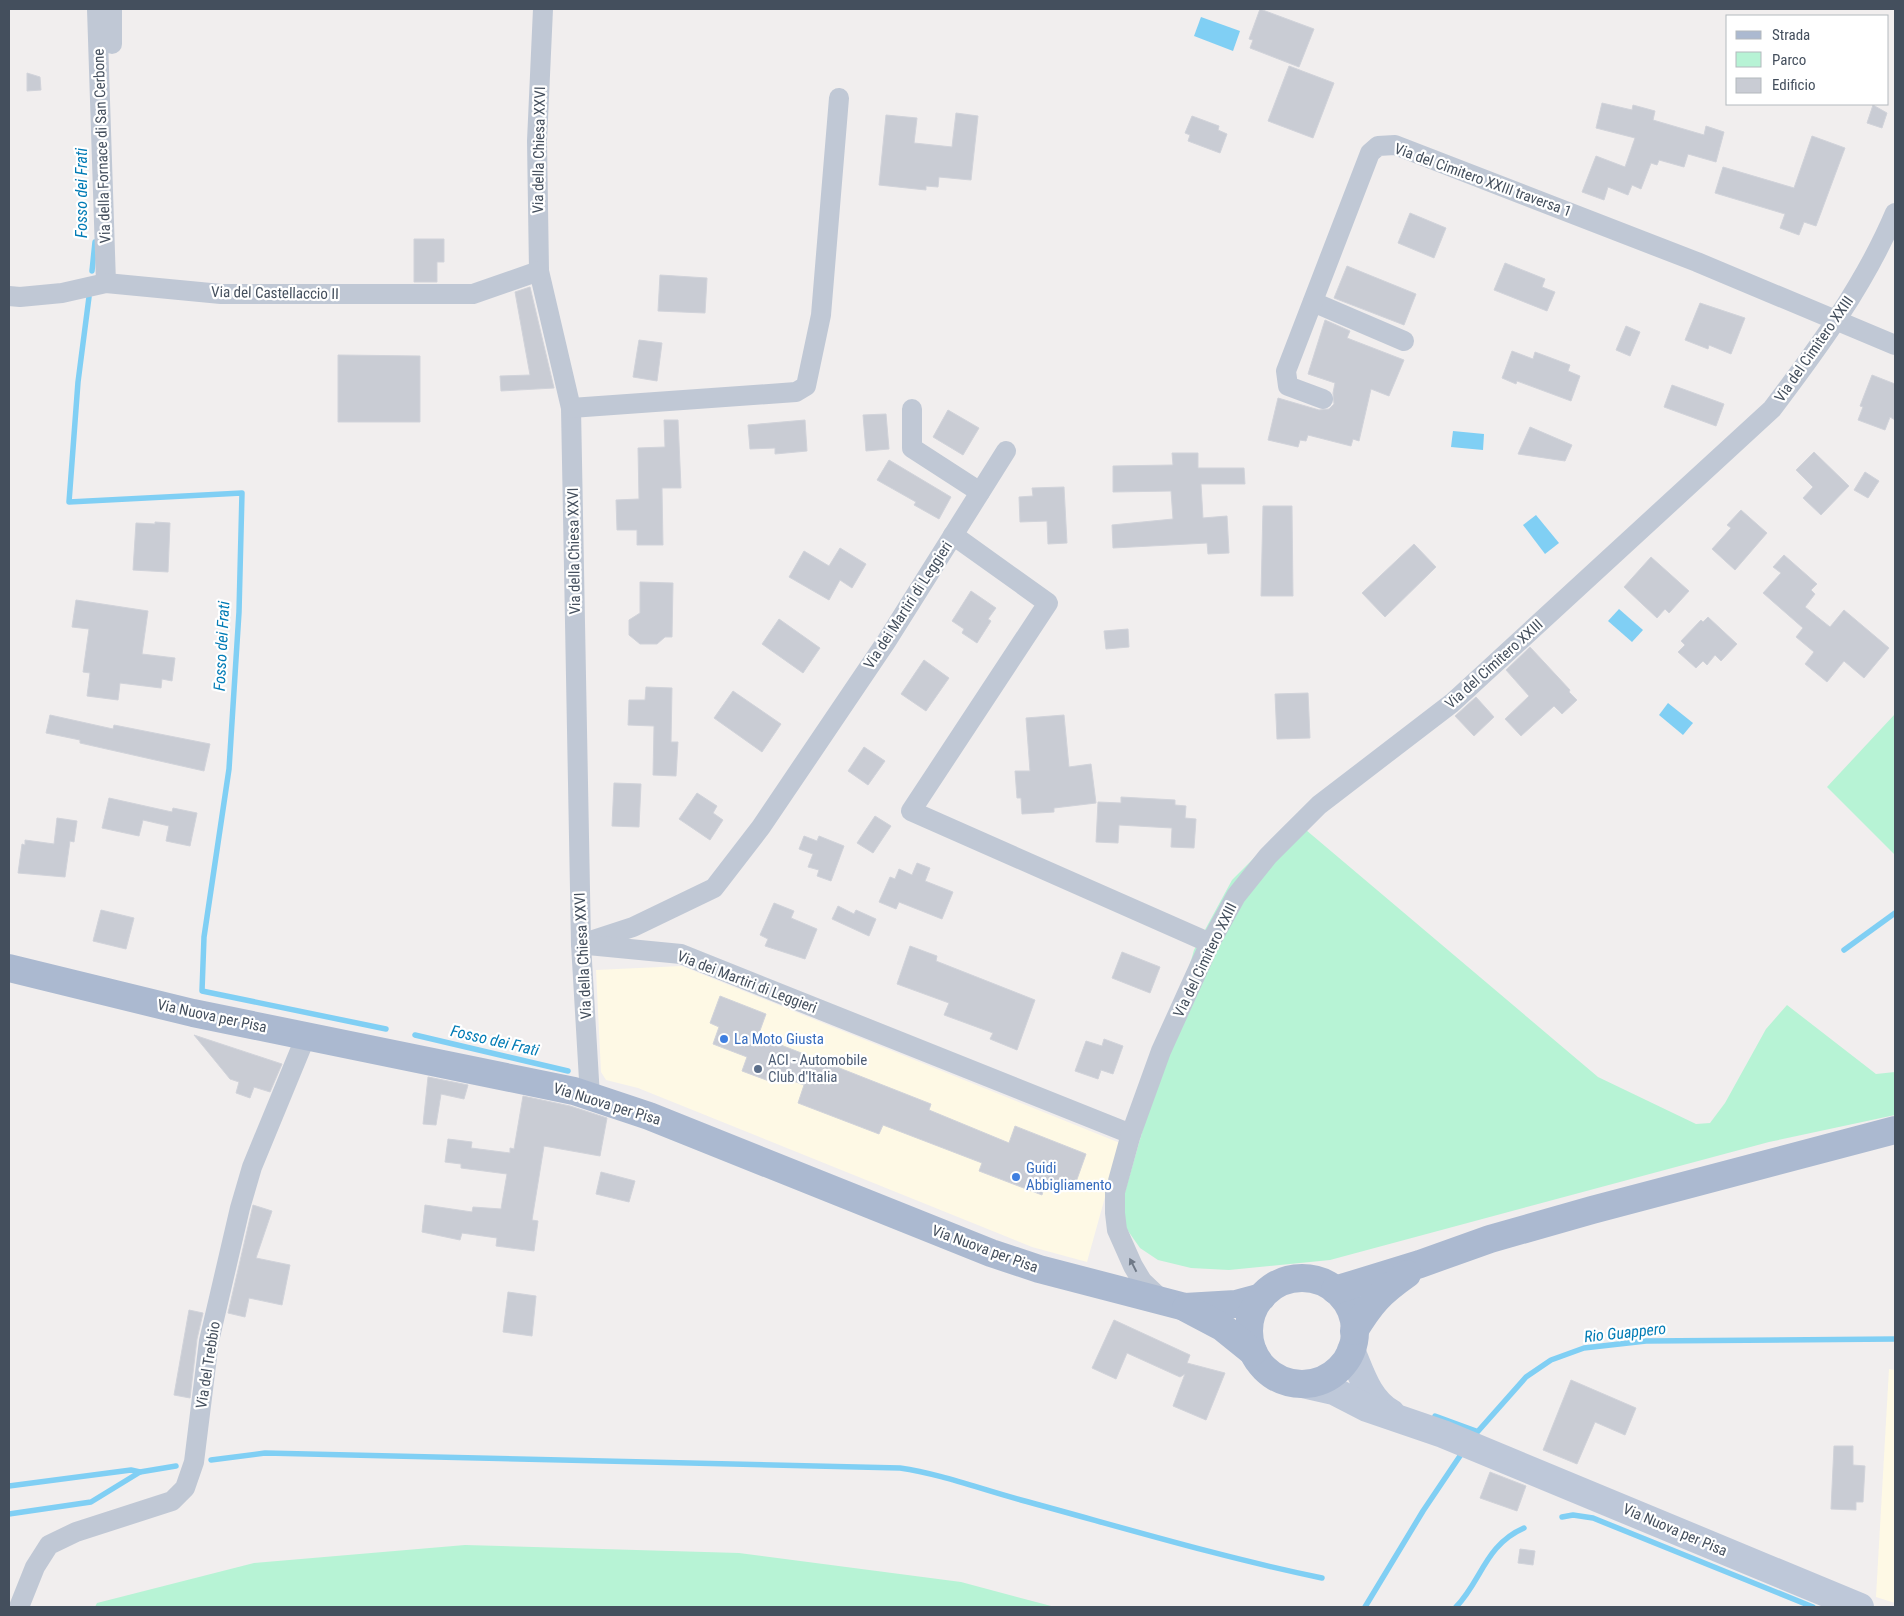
<svg xmlns="http://www.w3.org/2000/svg" width="1904" height="1616" font-family="'Roboto Condensed',sans-serif">
	<style>
		.commercial { fill: #fef9e5 }
		.green { fill: #b7f3d5 }
		.water { fill: #80cff4 }
		.lines { fill: none; stroke-linecap: round; stroke-linejoin: round }
		.stream { stroke: #80cff4; stroke-width: 5.5 }
		.building { fill: #c9ccd4; stroke: #d1d3da }
		.street { stroke: #c0c8d5; stroke-width: 20 }
		.secondary { stroke: #bec8d9; stroke-width: 28 }
		.primary { stroke: #abb9d0; stroke-width: 28 }
		.oneway { fill: #6f7987 }
		.shop-dot { fill: #3f7fe0; stroke: #fff; stroke-width: 2 }
		.service-dot { fill: #5c6f8a; stroke: #fff; stroke-width: 2 }
		.labels { text-anchor: middle; stroke-width: 4.5; stroke-linejoin: round; paint-order: stroke }
		.street-label { font-size: 15px; fill: #444f5d; stroke: #fff }
		.shop-label { font-size: 15px; fill: #366cbe; stroke: #fff; text-anchor: start }
		.service-label { font-size: 15px; fill: #4e5e75; stroke: #fff; text-anchor: start }
		.water-label { font-size: 16px; font-style: italic; fill: #007bb5; stroke: #fff }
	</style>
	<rect width="100%" height="100%" fill="#f1eeee"/>
	<g class="commercial">
		<path d="M682,966l438,177 -33,119 -55,-15 -394,-159 -32,-8 -5,-8 -5,-102z"/>
		<path d="M1889,1369l6,1v233l-19,-6z"/>
	</g>
	<g class="green">
		<path d="M1895,714v141l-68,-68z"/>
		<path d="M1293,819l305,258 98,47 14,-1 15,-20 41,-74 21,-24 89,69 19,-2v43l-126,27 -439,118 -101,10 -38,-2 -33,-8 -18,-12 -14,-20 -3,-29 71,-249 38,-70z"/>
		<path d="M465,1545l274,8 222,29 94,25h-960l2,-4 157,-40z"/>
	</g>
	<g class="water">
		<path d="M1201,17l39,14 -7,20 -39,-15z"/>
		<path d="M1453,431l31,3 -1,16 -32,-3z"/>
		<path d="M1536,515l23,28 -14,11 -22,-29z"/>
		<path d="M1619,609l24,21 -11,12 -24,-21z"/>
		<path d="M1668,703l25,20 -10,12 -24,-20z"/>
	</g>
	<g class="lines">
		<g class="stream">
			<path d="M92,271l3,-29"/>
			<path d="M89,297l-11,85 -9,120 173,-9 -3,119 -10,157 -25,168 -2,54 184,38"/>
			<path d="M1844,950l51,-37"/>
			<path d="M415,1035l153,36"/>
			<path d="M1435,1416l41,15"/>
			<path d="M1472,1438l54,-61 25,-17 33,-12 62,-7 249,-2"/>
			<path d="M211,1460l54,-7 635,15c41,6 80,21 121,32 100,27 199,57 301,78"/>
			<path d="M9,1486l122,-16 9,2"/>
			<path d="M9,1514l82,-12 49,-30 36,-6"/>
			<path d="M1562,1517l11,-2 20,3 220,89"/>
			<path d="M1365,1607l58,-96 41,-61"/>
			<path d="M1456,1607c26,-27 29,-62 68,-79"/>
		</g>
	</g>
	<g class="building">
		<path d="M1260,9l54,20 -15,38 -49,-19 3,-8 -4,-1z"/>
		<path d="M1289,66l45,17 -21,55 -45,-17z"/>
		<path d="M27,73l13,4 1,13 -14,1z"/>
		<path d="M1602,103l30,7 1,-5 22,6 -2,9 51,15 2,-9 18,6 -8,30 -28,-8 -4,13 -25,-7 -2,5 -6,-2 -10,26 -9,-4 -4,10 -20,-8 -4,13 -22,-8 14,-36 29,11 10,-29 -39,-10z"/>
		<path d="M1873,105l14,8 -5,15 -15,-5z"/>
		<path d="M956,113l22,3 -7,64 -32,-3 -1,10 -12,-1v4l-47,-5 7,-70 31,3 -3,25 38,4z"/>
		<path d="M1192,116l27,10 -1,4 9,4 -7,19 -32,-12 2,-6 -5,-2z"/>
		<path d="M1812,136l33,12 -29,78 -12,-4 -5,13 -19,-7 5,-14 -70,-21 8,-26 71,21z"/>
		<path d="M1410,213l36,15 -12,30 -36,-15z"/>
		<path d="M414,239h30v23h-7v20h-23z"/>
		<path d="M1505,263l40,16 -3,8 13,5 -8,19 -53,-21z"/>
		<path d="M1347,266l69,28 -12,31 -70,-27z"/>
		<path d="M660,275l47,3 -2,35 -47,-2z"/>
		<path d="M530,287l24,101 -53,3 -1,-15 30,-1 -15,-83z"/>
		<path d="M1700,303l45,15 -14,36 -22,-9 -1,4 -23,-9z"/>
		<path d="M1325,320l25,11 -3,7 57,22 -15,36 -18,-7 -12,52 -6,-2 -2,7 -43,-11 -2,6 -6,-1 -2,7 -30,-7 10,-42 41,12 10,-1 5,-5 -1,-11 2,-10 -27,-9z"/>
		<path d="M1626,326l14,6 -10,24 -14,-6z"/>
		<path d="M639,340l23,3 -5,38 -24,-4z"/>
		<path d="M1512,351l21,8 2,-7 35,13 -2,6 12,5 -9,25 -54,-20 -1,3 -14,-6z"/>
		<path d="M338,355l82,1v66h-82z"/>
		<path d="M1872,375l23,9v36l-5,-3 -5,13 -27,-10 5,-13 -3,-1z"/>
		<path d="M1672,385l52,19 -8,22 -52,-19z"/>
		<path d="M948,410l31,18 -16,27 -30,-18z"/>
		<path d="M886,414l3,35 -23,2 -3,-36z"/>
		<path d="M664,420h14l3,68h-19l1,57h-26v-15h-20l-1,-30 23,-1 -1,-51 27,-1z"/>
		<path d="M805,420l2,31 -32,3v-6l-25,1 -2,-24z"/>
		<path d="M1530,427l42,18 -7,16 -47,-7z"/>
		<path d="M1814,452l35,34 -28,29 -18,-17 10,-11 -17,-17z"/>
		<path d="M1172,453h26v15h46l1,16h-44l2,34 24,-2 2,37 -21,1 -1,-11 -94,5 -1,-23 61,-6 -2,-28 -58,1v-26l60,-1z"/>
		<path d="M889,460l62,37 -12,22 -25,-14 2,-3 -39,-22z"/>
		<path d="M1865,472l14,9 -11,17 -14,-8z"/>
		<path d="M1064,487l3,56 -19,1 -1,-23 -27,1 -1,-25 14,-1 -1,-8z"/>
		<path d="M1263,506h29l1,90h-32z"/>
		<path d="M1741,510l26,23 -32,37 -23,-21 19,-21 -4,-3z"/>
		<path d="M155,522l15,1 -2,49 -35,-2 3,-47 19,1z"/>
		<path d="M1414,544l22,23 -51,50 -23,-24z"/>
		<path d="M840,548l26,16 -14,24 -12,-8 -11,20 -40,-23 15,-26 25,15z"/>
		<path d="M1784,555l33,29 -6,6 4,4 -10,13 25,20 14,-17 45,38 -25,30 -20,-17 -17,21 -22,-18 9,-12 -18,-15 7,-9 -40,-35 18,-20 -8,-6z"/>
		<path d="M1651,557l38,34 -20,22 -4,-4 -8,9 -33,-31z"/>
		<path d="M640,582l33,1 -1,54h-7l-8,7h-17l-11,-9v-15l11,-7z"/>
		<path d="M971,591l25,17 -8,11 3,2 -14,22 -15,-10 2,-4 -12,-8z"/>
		<path d="M76,600l72,11 -6,43 33,4 -3,23 -10,-2 -1,9 -41,-5 -2,17 -31,-4 3,-23 -7,-1 6,-43 -17,-2z"/>
		<path d="M1708,617l29,27 -16,17 -6,-6 -8,10 -4,-4 -7,7 -18,-16 7,-7 -4,-4 20,-21 2,2z"/>
		<path d="M779,619l41,29 -17,25 -41,-29z"/>
		<path d="M1128,629l1,18 -23,2 -2,-18z"/>
		<path d="M1530,647l40,43 -1,2 8,8 -15,14 -8,-8 -33,30 -16,-17 24,-23 -23,-26z"/>
		<path d="M924,660l25,18 -23,33 -25,-17z"/>
		<path d="M646,687l26,1 -1,54h7l-2,34 -23,-1 1,-49 -26,-1 1,-25h16z"/>
		<path d="M733,691l48,33 -19,28 -48,-34z"/>
		<path d="M1308,693l2,45 -33,1 -2,-45z"/>
		<path d="M1476,697l18,20 -20,19 -19,-20z"/>
		<path d="M50,715l63,14 1,-4 96,19 -6,27 -124,-28v-3l-34,-7z"/>
		<path d="M1064,715l5,52 22,-3 5,39 -42,5v4l-32,2 -1,-16h-4l-2,-27h15l-4,-53z"/>
		<path d="M864,747l21,14 -17,24 -20,-14z"/>
		<path d="M614,783l27,1 -2,43 -27,-1z"/>
		<path d="M697,793l20,13 -4,7 10,7 -13,20 -31,-21z"/>
		<path d="M1121,797l54,3v5l11,1 -1,12 11,1 -2,29 -23,-1 1,-19 -53,-3 -1,18 -22,-1 2,-40 23,1z"/>
		<path d="M109,798l63,14 1,-4 24,5 -7,33 -24,-5 3,-15 -26,-6 -4,16 -37,-8z"/>
		<path d="M875,816l16,10 -18,27 -16,-10z"/>
		<path d="M57,818l20,3 -3,21 -4,-1 -5,36 -47,-4 4,-29 3,1v-5l29,4z"/>
		<path d="M804,836l13,5 2,-5 25,10 -13,35 -14,-5 2,-6 -11,-3 5,-13 -14,-5z"/>
		<path d="M917,863l13,5 -5,13 28,11 -11,27 -43,-17 -3,7 -17,-7 11,-25 5,2 4,-10 13,6z"/>
		<path d="M774,903l20,8 -3,7 26,11 -12,30 -40,-13 3,-7 -8,-4z"/>
		<path d="M838,906l16,8 2,-4 20,9 -7,17 -37,-17z"/>
		<path d="M101,910l33,8 -8,31 -33,-8z"/>
		<path d="M910,946l27,10 -1,5 99,39 -18,50 -27,-11 3,-6 -49,-18 5,-12 -52,-19z"/>
		<path d="M1122,952l38,15 -10,26 -38,-15z"/>
		<path d="M720,996l46,18 -8,22 173,68 -2,6 80,33 6,-17 71,28 -10,28 -6,-2 -4,9 -9,-4 -3,7 -10,-4 -2,7 -63,-24 3,-8 -99,-38 -4,9 -81,-31 6,-18 -32,-12 -3,8 -27,-10 5,-14 -34,-13 6,-17 -9,-4z"/>
		<path d="M194,1035l88,29 -12,28 -16,-5 -4,11 -14,-5 3,-11 -9,-3z"/>
		<path d="M1104,1039l19,7 -10,28 -12,-4 -3,9 -23,-8 11,-30 16,5z"/>
		<path d="M428,1077l40,8 -4,14 -23,-5 -5,31 -13,-1z"/>
		<path d="M523,1096l47,10 37,12 -7,38 -56,-10 -12,74 6,1 -4,30 -38,-5 1,-8 -35,-5 -2,7 -38,-8 3,-27 47,7 1,-5 28,2 6,-35 -46,-6v-4l-16,-2 3,-23 24,3 -1,6 39,5v-5l4,1z"/>
		<path d="M601,1172l34,9 -6,21 -33,-8z"/>
		<path d="M253,1205l19,6 -16,47 34,7 -8,40 -33,-7 -4,19 -17,-4z"/>
		<path d="M508,1292l28,4 -4,40 -29,-4z"/>
		<path d="M189,1310l14,3 -6,26 -7,59 -16,-3z"/>
		<path d="M1114,1320l76,35 -3,8 38,10 -19,47 -33,-14 12,-32 -5,3 -53,-24 -11,26 -24,-11z"/>
		<path d="M1571,1380l65,28 -11,27 -30,-13 -18,42 -34,-14z"/>
		<path d="M1834,1446h19v19l12,1 -2,36h-7v8l-25,-1z"/>
		<path d="M1490,1472l36,14 -9,25 -37,-13z"/>
		<path d="M1520,1549l15,2 -2,14 -15,-2z"/>
	</g>
	<g class="lines">
		<g class="street">
			<path d="M97,9l9,274"/>
			<path d="M112,9v35"/>
			<path d="M543,9l-6,132 2,130 32,137 10,536 9,153"/>
			<path d="M9,296l11,1 42,-4 44,-10 115,11h252l66,-23"/>
			<path d="M1313,302l91,39"/>
			<path d="M1323,399l-35,-13 -2,-15 84,-218 8,-7 17,-1 302,117 198,83"/>
			<path d="M571,408l225,-16 10,-6 15,-71 18,-217"/>
			<path d="M912,409v39l68,44"/>
			<path d="M953,535l95,68 -137,208 299,132"/>
			<path d="M581,944l52,-17 81,-39 47,-61 125,-185 120,-191"/>
			<path d="M588,945l93,9 450,180"/>
			<path d="M1163,1301l-21,-20 -9,-15 -16,-36 -2,-17v-21l16,-58 30,-83 49,-108 26,-47 32,-40 51,-51 133,-102 320,-294c47,-62 93,-125 123,-196"/>
			<path d="M19,1607l16,-40 14,-22 27,-13 96,-31 13,-13 9,-26 15,-121 31,-133 12,-41 54,-131"/>
		</g>
		<g class="secondary">
			<path d="M1351,1350c10,23 17,50 40,63"/>
			<path d="M1303,1384l31,7 33,17 76,26 417,173"/>
		</g>
		<g class="primary">
			<path d="M9,968l184,45 381,78 75,25 342,137 48,16 146,38 51,-3 26,-7"/>
			<circle cx="1302" cy="1331" r="53"/>
			<path d="M1335,1290l85,-26 70,-25 102,-29 303,-80"/>
			<path d="M1186,1308l36,19 31,25"/>
			<path d="M1354,1331c17,-28 26,-38 53,-57"/>
		</g>
	</g>
	<defs><path id="oneway-solid" d="M-6-.8H1V-3.2L6.5 0L1 3.2V.8H-6Z" transform="scale(1.25)"/></defs>
	<use class="oneway" href="#oneway-solid" transform="translate(1133 1265) rotate(-117)"/>
	<g class="shop-dot">
		<circle cx="724" cy="1039" r="5"/>
		<circle cx="1016" cy="1177" r="5"/>
	</g>
	<circle class="service-dot" cx="758" cy="1069" r="5"/>
	<g class="labels">
		<g class="street-label">
			<text transform="translate(102 146) rotate(-92)" y="5">Via della Fornace di San Cerbone</text>
			<text transform="translate(539 150) rotate(-89)" y="5">Via della Chiesa XXVI</text>
			<text transform="translate(1483 180) rotate(20)" y="5">Via del Cimitero XXIII traversa 1</text>
			<text transform="translate(275 293) rotate(1)" y="5">Via del Castellaccio II</text>
			<text transform="translate(1814 349) rotate(-55)" y="5">Via del Cimitero XXIII</text>
			<text transform="translate(574 551) rotate(-91)" y="5">Via della Chiesa XXVI</text>
			<text transform="translate(908 605) rotate(-57)" y="5">Via dei Martiri di Leggieri</text>
			<text transform="translate(1494 664) rotate(-42)" y="5">Via del Cimitero XXIII</text>
			<text transform="translate(583 956) rotate(-93)" y="5">Via della Chiesa XXVI</text>
			<text transform="translate(1205 960) rotate(-64)" y="5">Via del Cimitero XXIII</text>
			<text transform="translate(747 982) rotate(21)" y="5">Via dei Martiri di Leggieri</text>
			<text transform="translate(212 1016) rotate(12)" y="5">Via Nuova per Pisa</text>
			<text transform="translate(607 1104) rotate(17)" y="5">Via Nuova per Pisa</text>
			<text transform="translate(985 1249) rotate(20)" y="5">Via Nuova per Pisa</text>
			<text transform="translate(208 1365) rotate(-81)" y="5">Via del Trebbio</text>
			<text transform="translate(1675 1530) rotate(23)" y="5">Via Nuova per Pisa</text>
		</g>
		<g class="shop-label">
			<text x="734" y="1044">La Moto Giusta</text>
			<text x="1026" y="1173">Guidi<tspan x="1026" dy="17">Abbigliamento</tspan></text>
		</g>
		<g class="service-label">
			<text x="768" y="1065">ACI - Automobile<tspan x="768" dy="17">Club d'Italia</tspan></text>
		</g>
		<g class="water-label">
			<text transform="translate(81 193) rotate(-90)" y="6">Fosso dei Frati</text>
			<text transform="translate(221 646) rotate(-87)" y="6">Fosso dei Frati</text>
			<text transform="translate(495 1040) rotate(13)" y="6">Fosso dei Frati</text>
			<text transform="translate(1625 1332) rotate(-6)" y="6">Rio Guappero</text>
		</g>
	</g>
	<rect width="1904" height="1616" fill="none" stroke="#444f5d" stroke-width="20"/>
	<rect x="1726" y="15" width="162" height="90" fill="#ffffff" stroke="#b4b9be"/>
	<rect x="1736" y="31" width="25" height="8" fill="#abb9d0" stroke="#b4b9be"/>
	<text x="1772" y="40" font-size="15" fill="#444f5d">Strada</text>
	<rect x="1736" y="52" width="25" height="15" fill="#b7f3d5" stroke="#b4b9be"/>
	<text x="1772" y="65" font-size="15" fill="#444f5d">Parco</text>
	<rect x="1736" y="78" width="25" height="15" fill="#c9ccd4" stroke="#b4b9be"/>
	<text x="1772" y="90" font-size="15" fill="#444f5d">Edificio</text>
</svg>
